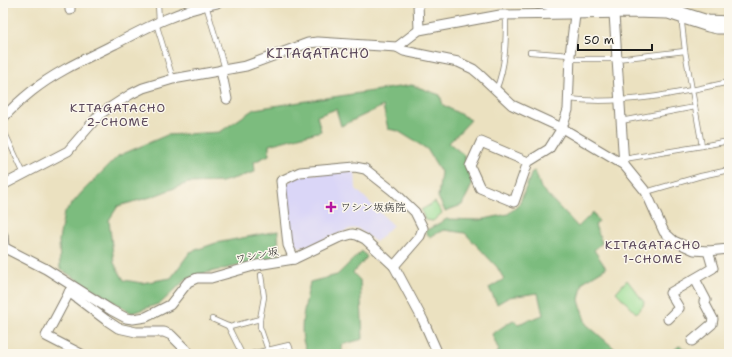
<svg xmlns="http://www.w3.org/2000/svg" width="732" height="357" font-family="'Shantell Sans','Klee One',sans-serif">
	<style>
		.built { fill: #dad6f7 }
		.green { fill: #9bdd94; stroke: #5c7c58 }
		.forest { fill: #7cbc7e; stroke: #4c6c4d }
		.lines { fill: none; stroke-linecap: round; stroke-linejoin: round }
		.lane-casing { stroke: #847e6e; stroke-width: 6 }
		.street-casing { stroke: #847e6e; stroke-width: 11 }
		.lane { stroke: #fff; stroke-width: 4.5 }
		.street { stroke: #fff; stroke-width: 9 }
		.poi-dot { fill: #b5179e; stroke: #fbf7ec; stroke-width: 1.5 }
		.labels { text-anchor: middle; stroke-width: 3; stroke-linejoin: round; paint-order: stroke }
		.poi-label { font-size: 11px; fill: #1c1c1c; stroke: #fbf7ec; text-anchor: start }
		.street-label { font-size: 11px; fill: #1c1c1c; stroke: #fbf7ec }
		.neighbourhood-label { font-size: 12px; letter-spacing: 1px; fill: #5a475a; stroke: #fbf7ec }
		.quarter-label { font-size: 13px; letter-spacing: 1px; fill: #5a475a; stroke: #fbf7ec }
	</style>
	<rect width="100%" height="100%" fill="#fbf7ec"/>
	<filter id="ink" filterUnits="userSpaceOnUse"><feTurbulence type="fractalNoise" baseFrequency=".025" numOctaves="2"/><feDisplacementMap in="SourceGraphic" scale="8" xChannelSelector="R" yChannelSelector="G"/><feConvolveMatrix kernelMatrix="1 2 1 2 8 2 1 2 1" color-interpolation-filters="sRGB"/></filter>
	<filter id="wash" filterUnits="userSpaceOnUse"><feTurbulence type="fractalNoise" baseFrequency=".012" numOctaves="4" result="noise"/><feDisplacementMap in="SourceGraphic" scale="16" xChannelSelector="R" yChannelSelector="G"/><feGaussianBlur stdDeviation="0.9" result="paint"/><feColorMatrix in="noise" values="0 0 0 0 0 0 0 0 0 0 0 0 0 0 0 0 0 1.4 0 .05"/><feComposite in="paint" operator="in"/></filter>
	<g filter="url(#wash)">
		<rect width="100%" height="100%" fill="#ebe1c0"/>
		<path class="built" d="M355,170l1,19 37,36 -17,17 -19,-14 -7,1 -40,16 -10,2 -8,-4 -7,-59 16,-9z"/>
		<g class="green">
			<path d="M435,202l7,11 -9,8 -8,-1 -4,-10z"/>
			<path d="M627,280l17,22 -1,4 -7,7 -20,-21z"/>
		</g>
		<g class="forest">
			<path d="M412,85l28,10 3,10 28,15 -22,23 15,12 8,30 -10,20 -17,6 -7,-14 3,-25 -14,-23 -29,-18 -10,-2 -5,-23 -42,20 -5,-17 -19,7 4,15 -52,14v10l-15,7 1,10 -33,10 -34,1 -37,14 -33,9 -9,14 5,43 10,17 18,3 29,-5 19,-26 26,-9 62,-12 1,26 -74,16 -19,6 -25,24 -29,10 -72,-44 -1,-29 5,-27 19,-22 35,-35 49,-21 53,-3 34,-23z"/>
			<path d="M535,171l6,17 37,39 15,-15 6,10 -4,3 7,18 -8,7 12,18 -23,14 -4,18 7,24 35,30h-126l4,-3 -7,-17 21,-14 5,4 25,-9 -5,-22 -29,4 -12,7 -8,-16 15,-9 -7,-12 -32,-34 -21,-3 -15,7 -4,-6 22,-12 33,1 28,-6 11,-9 13,-33z"/>
			<path d="M362,251l5,6 -14,16 7,7 3,59 -22,6 2,9h-34c-14,-19 -3,-50 1,-72l27,-7z"/>
			<path d="M679,346l16,8h-25z"/>
		</g>
	</g>
	<g filter="url(#ink)">
		<g class="lines">
			<defs>
				<g id="lane">
					<path d="M158,3l1,19"/>
					<path d="M206,5l19,64"/>
					<path d="M156,23l17,56"/>
					<path d="M530,52l40,3"/>
					<path d="M570,59h47l68,-8"/>
					<path d="M496,90c10,-24 10,-50 10,-75"/>
					<path d="M568,99c55,6 108,-5 161,-17"/>
					<path d="M621,121l74,-14"/>
					<path d="M3,129l21,45"/>
					<path d="M702,146l27,-5"/>
					<path d="M624,159l78,-13 -17,-95 -3,-27 1,-5"/>
					<path d="M646,192l55,-16 28,-6"/>
					<path d="M261,275l3,22 -4,22v8l8,23"/>
					<path d="M212,319l18,8 30,-8"/>
					<path d="M228,326l14,28"/>
					<path d="M251,354l38,-9 3,9"/>
				</g>
				<g id="street">
					<path d="M418,3l1,27"/>
					<path d="M537,3l19,4 81,-2 30,2 41,13 21,1"/>
					<path d="M70,10v-7"/>
					<path d="M614,14l10,151"/>
					<path d="M397,47l7,4 54,11 15,7 6,5 33,31 50,23 62,37 22,27 18,40 10,9 20,9 14,1 21,-2"/>
					<path d="M221,70l6,29"/>
					<path d="M3,118c9,-10 19,-19 29,-27 25,-20 55,-33 83,-47 32,-17 65,-34 102,-41"/>
					<path d="M528,162l-14,40 -34,-14 -10,-22 11,-24 47,20 21,-13 13,-21 6,-18 2,-55 5,-40"/>
					<path d="M3,185l65,-34 32,-37 31,-20 12,-6 30,-9 73,-13 62,-23 10,-1 79,5 22,-17 81,-15 133,-2 35,1 40,13 9,2h12"/>
					<path d="M3,235l1,12"/>
					<path d="M3,247l43,22 65,41 15,8 7,1 13,-2 24,-12 18,-23 9,-4h14l46,-13 37,-6 44,-21 14,-4 5,1 8,4 29,27 29,54 15,34"/>
					<path d="M294,259l-6,-14 -7,-64 19,-9 55,-5 10,2 28,22 22,21 8,16 -3,8 -26,30"/>
					<path d="M72,287l-26,49 35,18"/>
					<path d="M69,292l37,28 12,8 18,4h28l7,3 19,19"/>
					<path d="M668,319l11,-11 -9,-15 43,-25 -5,-17"/>
					<path d="M692,341l20,-17 1,-5 -9,-17 2,-2 -11,-21"/>
				</g>
			</defs>
			<use href="#lane" class="lane-casing"/>
			<use href="#street" class="street-casing"/>
			<use href="#lane" class="lane"/>
			<use href="#street" class="street"/>
		</g>
	</g>
	<path class="poi-dot" d="M329 201h4v4h4v4h-4v4h-4v-4h-4v-4h4z"/>
	<g class="labels">
		<g class="poi-label">
			<text x="340" y="211">ワシン坂病院</text>
		</g>
		<g class="street-label">
			<text transform="translate(257 255) rotate(-12)" y="4">ワシン坂</text>
		</g>
		<g class="neighbourhood-label">
			<text x="118" y="112">KITAGATACHO<tspan x="118" dy="14">2-CHOME</tspan></text>
			<text x="653" y="249">KITAGATACHO<tspan x="653" dy="14">1-CHOME</tspan></text>
		</g>
		<g class="quarter-label">
			<text x="318" y="58">KITAGATACHO</text>
		</g>
	</g>
	<rect width="732" height="357" fill="none" stroke="#fbf7ec" stroke-width="16"/>
	<path d="M578 44v6h74v-6" fill="none" stroke="#1c1c1c" stroke-width="2"/>
	<text x="584" y="44" font-size="12" fill="#1c1c1c" stroke="#fbf7ec" stroke-width="3" paint-order="stroke">50 m</text>
</svg>
